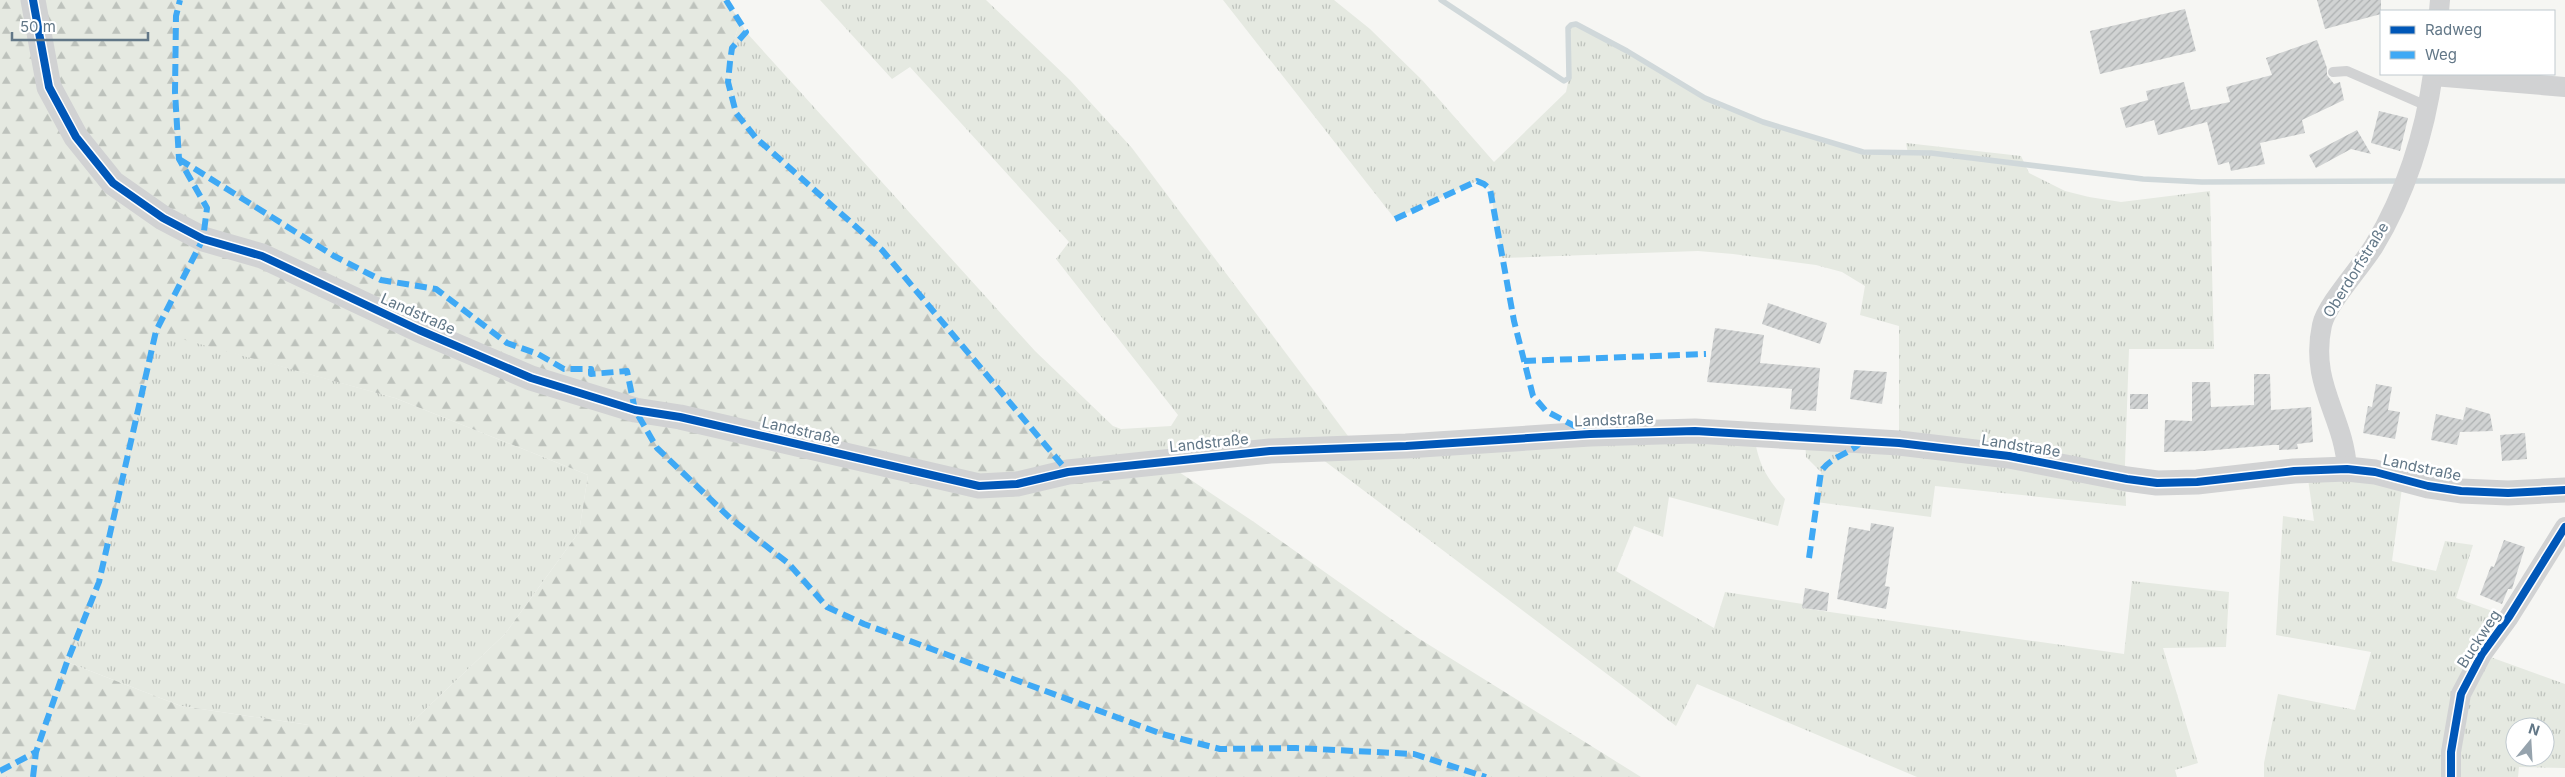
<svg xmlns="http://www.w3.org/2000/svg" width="2565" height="777" font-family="Inter,sans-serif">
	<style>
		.grass { fill: url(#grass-tufts); fill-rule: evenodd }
		.forest { fill: url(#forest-firs); fill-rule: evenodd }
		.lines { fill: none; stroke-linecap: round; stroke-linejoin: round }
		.stream { stroke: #d0d8da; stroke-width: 5.5 }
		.building { fill: url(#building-hatch) }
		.service { stroke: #d1d2d3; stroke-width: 10 }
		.minor { stroke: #d1d2d3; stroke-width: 20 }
		.tertiary { stroke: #d1d2d3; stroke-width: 25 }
		.quiet { stroke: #3fa9f5; stroke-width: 6; stroke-dasharray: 12 6; stroke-linecap: butt }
		.cycleway-casing { stroke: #fff; stroke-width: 11 }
		.cycleway { stroke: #0057b8; stroke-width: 8 }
		.labels { text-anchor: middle; stroke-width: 5; stroke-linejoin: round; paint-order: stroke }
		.street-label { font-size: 15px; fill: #627787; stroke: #fff }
	</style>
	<defs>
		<pattern id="grass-tufts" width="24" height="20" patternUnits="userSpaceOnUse" patternTransform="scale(1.25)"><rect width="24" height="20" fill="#e5e9e1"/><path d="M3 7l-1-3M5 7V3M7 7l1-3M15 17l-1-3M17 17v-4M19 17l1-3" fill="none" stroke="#bdc2bc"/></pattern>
		<pattern id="forest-firs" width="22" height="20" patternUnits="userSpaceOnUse" patternTransform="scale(1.25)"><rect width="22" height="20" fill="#e5e9e1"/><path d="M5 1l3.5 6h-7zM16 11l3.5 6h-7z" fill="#bdc2bc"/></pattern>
		<pattern id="building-hatch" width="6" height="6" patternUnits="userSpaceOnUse" patternTransform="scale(1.25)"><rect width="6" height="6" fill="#d1d3d3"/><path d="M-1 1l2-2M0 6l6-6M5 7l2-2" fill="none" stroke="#adb0b1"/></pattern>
	</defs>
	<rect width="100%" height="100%" fill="#f6f6f3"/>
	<g class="grass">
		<path d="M820,0h166l84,80 62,68 225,300 397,-14c4,29 11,42 31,65l-7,27 -109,-29 -6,40 -29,-11 -18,45 98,57 11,-36 78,12 -1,4 322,46 8,-73 97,11 -3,55 -63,1 35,115 -23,7 2,7h-260l-220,-93 -21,42 -366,-276 -242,22 -186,-222 -126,-112 -20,-25 -8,-31 4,-34 8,-27 6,11 289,319 78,75 8,3 50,-3 7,-11 -122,-156 13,-17 -159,-175 -18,12z"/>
		<path d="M1223,0h111l36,29 53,52 71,81 72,-70 3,-14 -1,-50 3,-3 5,-1 51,27 78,47 58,24 100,30 45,2 -2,-11 115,13 8,17 36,18 24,6 32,5 89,-11 4,158h-85l-4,115 1,42 -191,-20 -4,31 -115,-15 5,-30 -15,-15 -1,-20 94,6v-117l-39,-11 5,-29 -23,-14 -26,-7 -83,-11 -35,-3 -196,7 -12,-69 -6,-5 -7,-3 -82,38z"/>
		<path d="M156,331l239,67 193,77 -9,57 -74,102 -96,91h-100l-128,-19 -114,-44 32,-80z"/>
		<path d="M2308,479l52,2 42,7 -10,73 44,10 9,-30 28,4 -17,53 53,19 -27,37 83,30v84l-46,-1 -1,10h-254v-14l14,-69 77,16 16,-58 -95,-17 7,-119 31,5zM2515,727h30v30h-30z"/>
	</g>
	<path class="forest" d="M0,0h726l14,21 -8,27 -4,34 8,31 20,25 126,112 186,222 96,-10 90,60 164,116 223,139h-1641zM156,332l239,66 193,77 -9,57 -74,102 -96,91h-100l-128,-19 -114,-44 32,-80z"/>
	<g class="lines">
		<g class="stream">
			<path d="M1441,0l123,81 5,-3 -1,-50 3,-3 5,-1 51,27 78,47 58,24 100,30 68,1 212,26 59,3 199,-1"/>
			<path d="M2410,181h155"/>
		</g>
	</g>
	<g class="building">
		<path d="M2317,0h64v14l-56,15z"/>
		<path d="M2185,9l11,42 -96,23 -10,-43z"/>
		<path d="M2317,40l10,28v7l7,9 6,-2 4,18 -42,20 3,13 -45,10 5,21 -34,7 -2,-9 -11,3 -11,-43 -49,13 -4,-15 -28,8 -6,-20 28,-8 -2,-9 38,-9 7,28 39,-8 -4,-15 46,-12 -6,-17z"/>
		<path d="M2379,111l29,7 -8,33 -29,-8z"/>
		<path d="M2357,130l14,24 -20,-5 -35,19 -7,-13z"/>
		<path d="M1768,303l59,20 -7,21 -58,-20z"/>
		<path d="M1715,328l49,7 -4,28 60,5 -4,43 -26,-2 2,-20 -85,-7z"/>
		<path d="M1854,370l33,2 -5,32 -32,-5z"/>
		<path d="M2254,374h16l1,36 40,-3 2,35 -16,2 1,5 -19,1v-5h-7l-68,6 -40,1 1,-32 27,1v-39h18l1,25 43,-2z"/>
		<path d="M2376,384l16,3 -4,23 12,2 -5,27 -32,-6 5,-27 4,1z"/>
		<rect x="2130" y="394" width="18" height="15"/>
		<path d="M2466,407l24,7 3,17 -33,1 -3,13 -26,-5 5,-26 27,6z"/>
		<path d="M2525,433l2,26 -25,2 -2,-26z"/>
		<path d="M1871,523l23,4 -9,59 5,1 -4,22 -49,-10 12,-72 21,4z"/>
		<path d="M2504,540l21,7 -13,42h-4l-6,15 -22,-9 11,-29 3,1z"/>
		<path d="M1805,588l24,5 -2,18 -25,-3z"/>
	</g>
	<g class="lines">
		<path class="service" d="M2333,72l14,-1 80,35"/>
		<g class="minor">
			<path d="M2439,11l1,-11"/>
			<path d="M2433,76l132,11"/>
			<path d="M2347,469c-3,-54 -38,-84 -25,-144 4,-20 40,-59 52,-79 31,-51 51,-113 59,-172"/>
			<path d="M2451,777v-25l10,-58 21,-40 27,-37 56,-90"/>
		</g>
		<path class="tertiary" d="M33,0l16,87 27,50 37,46 50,35 40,21 59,17 157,74 112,48 104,32 45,7 299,69 38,-2 51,-12 202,-21 136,-5 184,-12 105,-3 204,12 110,13 118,23 30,4 40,-1 97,-11 53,-2 28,3 53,14 33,5 47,2 57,-3"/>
		<g class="quiet">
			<path d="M726,0l20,32 -14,16 -2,14 -2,20 8,31 20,25 126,112 186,222"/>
			<path d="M179,159l155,97 47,24 55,9 71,54 31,11 26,15h27v5l36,-3 8,39 22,38 73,70 58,45 39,44 37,17 298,110 58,15 76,-1 118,6 72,23"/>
			<path d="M1395,219l82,-38 7,3 6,5 24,132 19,75 13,15 40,21"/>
			<path d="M1524,361l182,-7"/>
			<path d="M1809,558l12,-86c8,-15 30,-18 41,-31"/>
			<path d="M0,771l36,-19"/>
			<path d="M33,777l3,-25 31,-90 32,-80 57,-251 47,-92 4,-31 -28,-49 -4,-67 1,-76 4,-16"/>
		</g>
		<defs>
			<g id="cycleway">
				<path d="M33,0l16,87 27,50 37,46 50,35 40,21 59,17 157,74 112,48 104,32 45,7 299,69 38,-2 51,-12 202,-21 136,-5 184,-12 105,-3 204,12 110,13 118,23 30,4 40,-1 97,-11 53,-2 28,3 53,14 33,5 47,2 57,-3"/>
				<path d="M2451,777v-25l10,-58 21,-40 27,-37 56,-90"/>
			</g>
		</defs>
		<use href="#cycleway" class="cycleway-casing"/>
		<use href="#cycleway" class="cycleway"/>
	</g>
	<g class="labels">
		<g class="street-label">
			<text transform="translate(2356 270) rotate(-58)" y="5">Oberdorfstraße</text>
			<text transform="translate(418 314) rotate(24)" y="5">Landstraße</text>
			<text transform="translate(1614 420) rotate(-2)" y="5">Landstraße</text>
			<text transform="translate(801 431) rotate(13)" y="5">Landstraße</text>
			<text transform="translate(1209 443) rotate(-6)" y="5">Landstraße</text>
			<text transform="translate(2021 446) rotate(9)" y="5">Landstraße</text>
			<text transform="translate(2422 468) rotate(12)" y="5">Landstraße</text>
			<text transform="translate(2479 639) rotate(-57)" y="5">Buckweg</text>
		</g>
	</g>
	<rect x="2380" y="10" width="175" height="65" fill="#ffffff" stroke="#c0c9cf"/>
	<rect x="2390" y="26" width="25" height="8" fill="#0057b8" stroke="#c0c9cf"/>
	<text x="2425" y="35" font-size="15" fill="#627787">Radweg</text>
	<rect x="2390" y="51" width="25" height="8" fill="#3fa9f5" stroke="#c0c9cf"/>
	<text x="2425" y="60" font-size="15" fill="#627787">Weg</text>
	<g transform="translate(2530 742) rotate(18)"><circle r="24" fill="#ffffff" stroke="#c0c9cf"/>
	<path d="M0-4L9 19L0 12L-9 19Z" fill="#96a3ad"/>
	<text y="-8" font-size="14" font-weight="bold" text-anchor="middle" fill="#627787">N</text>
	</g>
	<path d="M12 32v8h136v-8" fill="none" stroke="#627787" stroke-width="2.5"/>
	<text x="20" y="32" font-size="15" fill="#627787" stroke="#ffffff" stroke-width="4" paint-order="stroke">50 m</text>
</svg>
